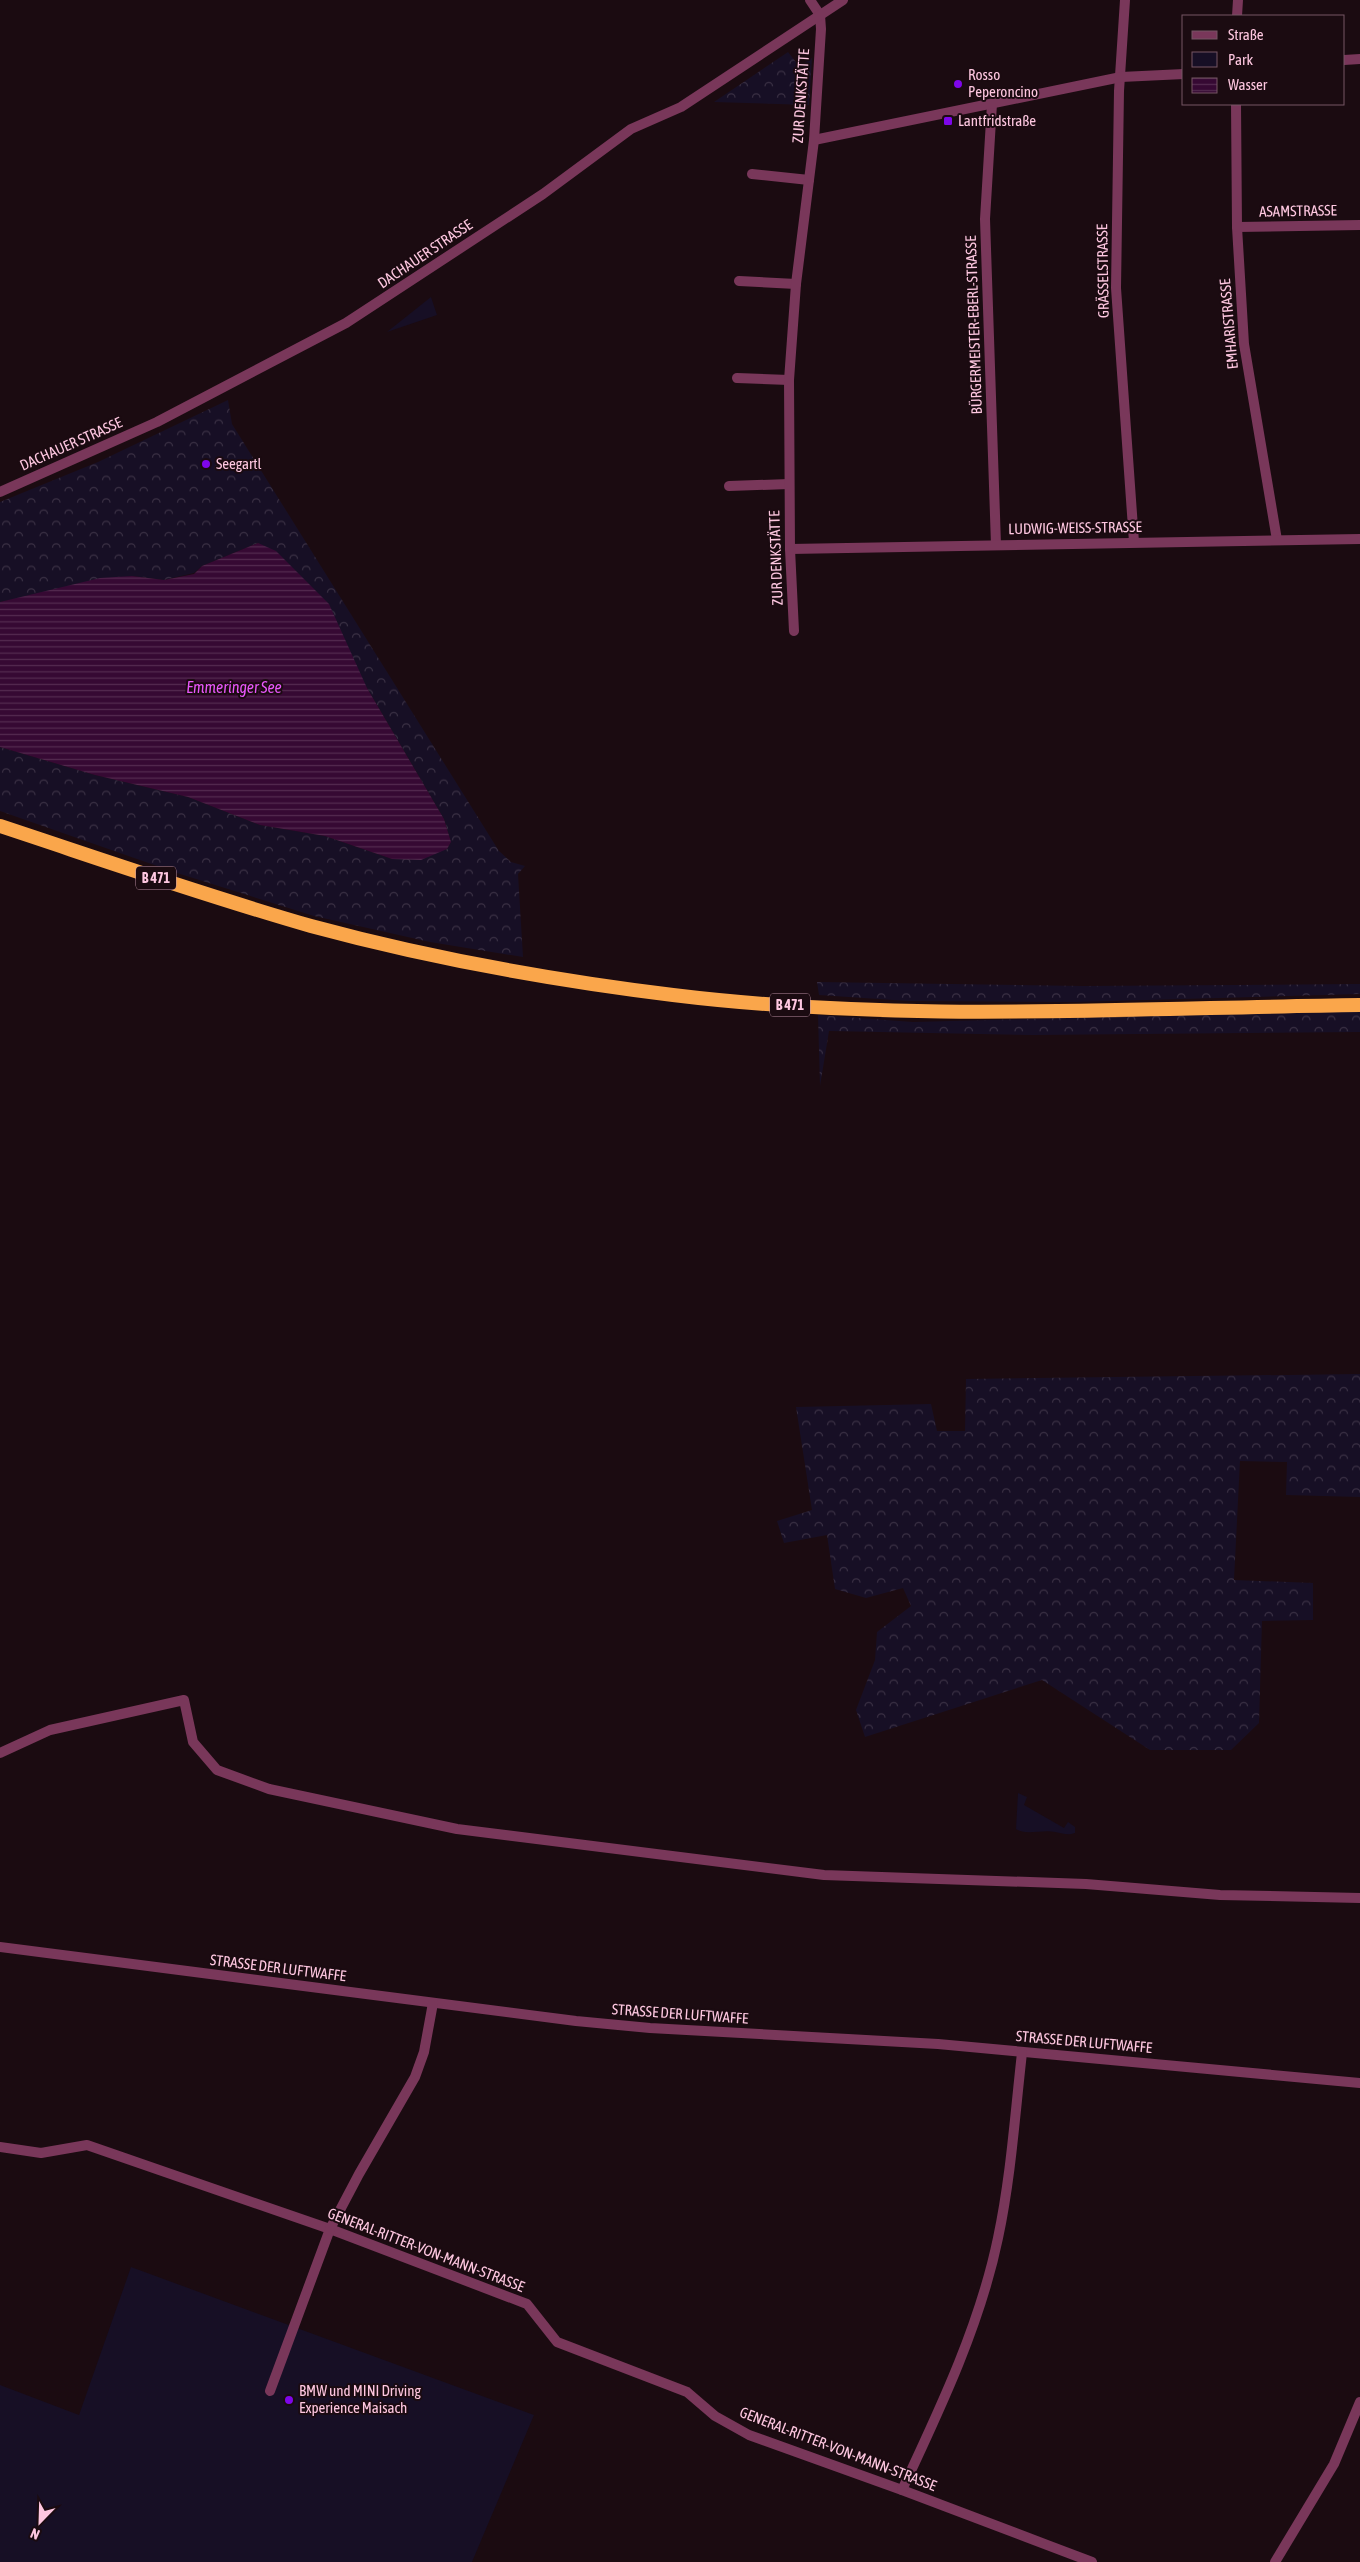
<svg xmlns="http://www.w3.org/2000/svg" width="1360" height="2562" font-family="'Asap Condensed',sans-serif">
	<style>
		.green { fill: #170f25 }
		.forest { fill: url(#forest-crowns) }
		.water { fill: url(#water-rules) }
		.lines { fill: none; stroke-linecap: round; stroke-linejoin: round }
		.minor { stroke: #79375a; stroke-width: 10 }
		.tertiary { stroke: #79375a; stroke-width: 10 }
		.trunk { stroke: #faa64b; stroke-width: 14 }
		.poi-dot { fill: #7e06ea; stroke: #1b0b11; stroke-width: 2 }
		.labels { text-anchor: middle; stroke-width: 4; stroke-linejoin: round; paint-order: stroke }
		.shield { fill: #1b0b11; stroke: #ba8fa2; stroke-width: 1 }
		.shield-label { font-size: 14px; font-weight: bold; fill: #fec7e0 }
		.poi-label { font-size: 15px; fill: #fec7e0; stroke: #1b0b11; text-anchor: start }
		.street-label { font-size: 15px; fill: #fec7e0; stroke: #1b0b11 }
		.water-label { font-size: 16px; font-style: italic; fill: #e957fb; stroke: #1b0b11 }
	</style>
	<defs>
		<pattern id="forest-crowns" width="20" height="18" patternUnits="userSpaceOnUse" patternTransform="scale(1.25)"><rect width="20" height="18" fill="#170f25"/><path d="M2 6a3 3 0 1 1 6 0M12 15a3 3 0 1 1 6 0" fill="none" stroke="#3a3044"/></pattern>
		<pattern id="water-rules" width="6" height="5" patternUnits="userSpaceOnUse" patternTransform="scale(1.25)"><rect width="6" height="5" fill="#360933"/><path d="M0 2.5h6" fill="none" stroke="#542b50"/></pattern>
	</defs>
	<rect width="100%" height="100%" fill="#1b0b11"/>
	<g class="green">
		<path d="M431,297l6,18 -50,17z"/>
		<path d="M1018,1793l9,4 -3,8 40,23 4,-6 7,5v6c-8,3 -12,0 -20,-1 -12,-3 -29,4 -39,-3z"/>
		<path d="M131,2267l403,148 -62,147h-472v-177l79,30z"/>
	</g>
	<g class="forest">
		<path d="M788,52l11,14 13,-8 -3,47 -95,-3z"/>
		<path d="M228,400l4,24 267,427 12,11 14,4 -7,8 5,83 -93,-15 -116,-26 -137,-43 -177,-62v-64l95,28 93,22 72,28 65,11 67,23 55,-10 4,-7 -7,-23 -77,-131 -109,-145 -56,23 -8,7 -30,7 -32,-4 -132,26v-100l98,-40z"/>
		<path d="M817,982l266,4 277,-2v10l-285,8 -167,-1 -89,-6z"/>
		<path d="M1360,1010v22l-327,3 -204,-4 -9,55 -2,-71 95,7z"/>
		<path d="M1360,1374v123l-74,-2 1,-33 -47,-1 -6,119 79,3v37l-51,1 -3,102 -28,27h-81l-108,-70 -177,57 -9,-27 19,-50 2,-28 34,-26 -8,-18 -37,10 -31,-9 -8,-54 -43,8 -7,-22 35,-11 -16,-103 135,-3 6,27h28l1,-52z"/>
	</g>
	<path class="water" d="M258,543l18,8 53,53 38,84 77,131 7,23 -4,7 -26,11 -29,-1 -67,-23 -65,-11 -72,-28 -93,-22 -95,-28v-145l100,-24 32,-2 32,4 30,-6 8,-8z"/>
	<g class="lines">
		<g class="minor">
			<path d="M1125,0l-6,91 -3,197 18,254"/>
			<path d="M1237,16l1,-16"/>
			<path d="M1344,60l16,-1"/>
			<path d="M992,104l-7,115 11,326"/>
			<path d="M1236,104l1,123 7,117 33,196"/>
			<path d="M814,140l307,-63 63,-3"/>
			<path d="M752,174l57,6"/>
			<path d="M1237,227l123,-2"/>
			<path d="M739,281l57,3"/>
			<path d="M737,378l52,2"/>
			<path d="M729,486l60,-2"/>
			<path d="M790,549l570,-10"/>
			<path d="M794,631l-4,-82 -1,-169 7,-96 18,-144 7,-111 -1,-14 -10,-15"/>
			<path d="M0,1753l50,-23 134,-30 9,42 24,28 52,19 188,40 367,46 262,9 134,11 140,3"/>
			<path d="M0,1947l576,74 74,7 288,16 422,39"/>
			<path d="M0,2147l41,6 46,-8 243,84 197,75 30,38 130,50 28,24 34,19 153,55 190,72"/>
			<path d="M270,2391l60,-162 29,-55 56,-97 9,-25 9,-49"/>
			<path d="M902,2490c38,-81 78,-165 96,-252 13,-61 17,-124 24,-185"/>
			<path d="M1275,2562l59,-98 26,-62"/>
		</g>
		<path class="tertiary" d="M0,492l157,-70 189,-99 197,-129 88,-65 50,-22 162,-107"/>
		<path class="trunk" d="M0,826c103,34 206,70 311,100 118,32 240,54 362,69 228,28 458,13 687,10"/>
	</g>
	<g class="poi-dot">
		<circle cx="958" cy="84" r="5"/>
		<rect x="943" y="116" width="10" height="10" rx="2.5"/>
		<circle cx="206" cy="464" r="5"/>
		<circle cx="289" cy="2400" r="5"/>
	</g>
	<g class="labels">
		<g class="shield">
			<rect x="136" y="866.5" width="40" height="23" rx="4"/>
			<rect x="770" y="993.5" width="40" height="23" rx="4"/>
		</g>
		<g class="shield-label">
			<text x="156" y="883">B 471</text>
			<text x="790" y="1010">B 471</text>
		</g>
		<g class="poi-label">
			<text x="968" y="80">Rosso<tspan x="968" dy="17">Peperoncino</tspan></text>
			<text x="958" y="126">Lantfridstraße</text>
			<text x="216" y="469">Seegartl</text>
			<text x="299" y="2396">BMW und MINI Driving<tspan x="299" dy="17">Experience Maisach</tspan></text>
		</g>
		<g class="street-label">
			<text transform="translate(801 96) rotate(-86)" y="5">ZUR DENKSTÄTTE</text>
			<text transform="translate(1298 211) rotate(-1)" y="5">ASAMSTRASSE</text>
			<text transform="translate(425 254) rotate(-34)" y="5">DACHAUER STRASSE</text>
			<text transform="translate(1103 271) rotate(-91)" y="5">GRÄSSELSTRASSE</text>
			<text transform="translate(1229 324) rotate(-95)" y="5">EMHARISTRASSE</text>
			<text transform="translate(974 325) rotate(-92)" y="5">BÜRGERMEISTER-EBERL-STRASSE</text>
			<text transform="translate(71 444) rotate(-24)" y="5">DACHAUER STRASSE</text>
			<text transform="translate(1075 528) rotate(-1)" y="5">LUDWIG-WEISS-STRASSE</text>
			<text transform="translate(776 558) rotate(-92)" y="5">ZUR DENKSTÄTTE</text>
			<text transform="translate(278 1968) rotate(7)" y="5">STRASSE DER LUFTWAFFE</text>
			<text transform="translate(680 2014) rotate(4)" y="5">STRASSE DER LUFTWAFFE</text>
			<text transform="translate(1084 2042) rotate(5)" y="5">STRASSE DER LUFTWAFFE</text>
			<text transform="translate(426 2250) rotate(21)" y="5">GENERAL-RITTER-VON-MANN-STRASSE</text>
			<text transform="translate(838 2449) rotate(21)" y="5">GENERAL-RITTER-VON-MANN-STRASSE</text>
		</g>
		<g class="water-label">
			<text x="234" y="693">Emmeringer See</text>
		</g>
	</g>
	<rect x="1182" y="15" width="162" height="90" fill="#1b0b11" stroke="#765664"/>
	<rect x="1192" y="31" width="25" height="8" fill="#79375a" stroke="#765664"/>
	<text x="1228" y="40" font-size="15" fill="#fec7e0">Straße</text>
	<rect x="1192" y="52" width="25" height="15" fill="#170f25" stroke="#765664"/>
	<text x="1228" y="65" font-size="15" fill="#fec7e0">Park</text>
	<rect x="1192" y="78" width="25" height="15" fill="url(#water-rules)" stroke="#765664"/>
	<text x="1228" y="90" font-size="15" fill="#fec7e0">Wasser</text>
	<g transform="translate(40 2522) rotate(203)" stroke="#1b0b11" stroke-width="4" paint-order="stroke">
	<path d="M0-4L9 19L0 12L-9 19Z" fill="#fec7e0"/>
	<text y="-8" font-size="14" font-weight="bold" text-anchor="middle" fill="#fec7e0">N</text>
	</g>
</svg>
